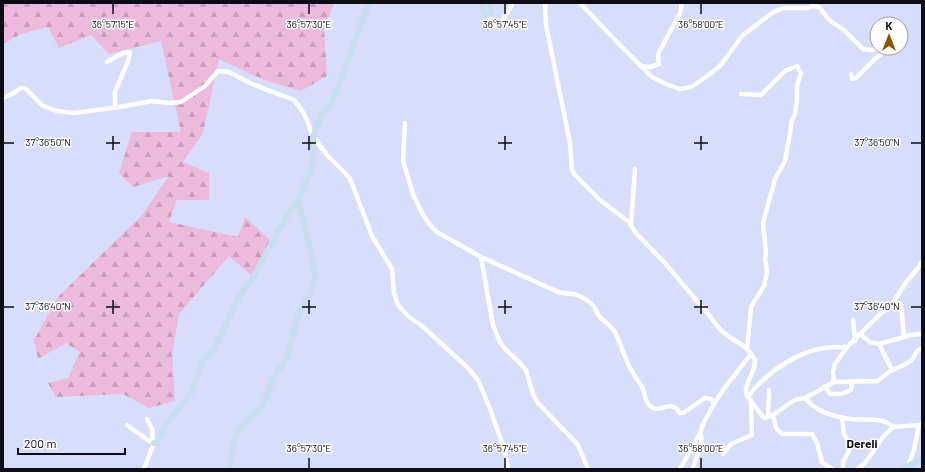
<svg xmlns="http://www.w3.org/2000/svg" width="925" height="472" font-family="Barlow,sans-serif">
	<style>
		.forest { fill: url(#forest-firs) }
		.lines { fill: none; stroke-linecap: round; stroke-linejoin: round }
		.street { stroke: #fff; stroke-width: 4.5 }
		.secondary { stroke: #c8def1; stroke-width: 6 }
		.ticks { fill: none; stroke: #0b0c16; stroke-width: 1.5 }
		.labels { text-anchor: middle; stroke-width: 3; stroke-linejoin: round; paint-order: stroke }
		.quarter-label { font-size: 12px; font-weight: bold; fill: #0b0c16; stroke: #fff }
		.ticks-label { font-size: 10px; text-anchor: middle; fill: #0b0c16; stroke: #fff; stroke-width: 3; stroke-linejoin: round; paint-order: stroke }
	</style>
	<defs>
		<pattern id="forest-firs" width="22" height="20" patternUnits="userSpaceOnUse"><rect width="22" height="20" fill="#ecbadd"/><path d="M5 1l3.5 6h-7zM16 11l3.5 6h-7z" fill="#c99fbd"/></pattern>
	</defs>
	<rect width="100%" height="100%" fill="#d7ddfb"/>
	<path class="forest" d="M3,3h331l-10,25 3,48 -26,15 -37,-11 -45,-21 -16,74 -20,29 26,11v27h-32l-8,22 69,15 7,-20 26,24 -20,34 -22,-19 -50,58 -7,41 3,46 -26,7 -26,-14 -67,3 -8,-14 20,-5 12,-26 -14,-9 -28,16 -4,-19 24,-43 84,-82 27,-39 -36,11 -14,-14 13,-41h49l-20,-91 -52,13 -18,-19 -32,13 -11,-21 -27,7 -18,10z"/>
	<g class="lines">
		<g class="street">
			<path d="M545,3l1,22 24,118 2,27 3,5 25,25 29,22 6,10 30,31 36,43c9,7 12,17 20,24 9,10 26,14 33,28 5,9 -10,25 -8,35 1,4 13,18 16,23l2,2 9,-3 17,-12 7,-4 8,-1 29,-16 43,-1 15,-11 12,-5 8,-5 5,-9 5,-3"/>
			<path d="M580,3l38,40 34,34 14,7 14,5 11,-2 15,-10 14,-11 22,-30 30,-23 11,-5h25l5,-2 6,1 10,13 15,10 19,19 8,1 14,-2"/>
			<path d="M488,15l6,10 5,2 14,-24"/>
			<path d="M107,62l16,-9 7,-1 -2,9 -13,31v16"/>
			<path d="M640,66l10,1 9,-3 -1,-10 22,-41 2,-10"/>
			<path d="M851,74l1,5 4,-1 19,-19 13,-11"/>
			<path d="M741,94l20,1 24,-24 12,-5 4,7 -4,13v15l-2,13 -3,6 -3,19 -4,22 -10,18 -12,44 3,30 -1,6 2,13 -3,14 -13,21 -4,42"/>
			<path d="M3,98l11,-5 7,-5h4l18,18 14,5 17,2 45,-6 33,-6 17,2 12,-1 24,-16 13,-15 11,1 23,12 42,16 7,9 5,9 7,19 14,18 22,22 4,9 19,50 20,33 2,24 4,12 11,12 12,8 46,42 11,13 12,29 15,42 3,18"/>
			<path d="M405,123l-2,38 10,33 8,17 8,13 8,8 44,25 77,35c6,2 9,1 15,2 7,1 14,6 19,10 4,4 5,12 10,15 4,4 9,7 13,13 5,11 9,23 14,34 4,8 9,14 13,21 4,8 2,16 11,21 6,3 11,-2 18,-2l5,2 4,5h3l22,-15 6,1 3,5"/>
			<path d="M631,225l4,-56"/>
			<path d="M481,257l12,68 7,17 5,7 14,13 7,8 7,24 5,9 40,42 10,24"/>
			<path d="M894,302l7,2 3,33"/>
			<path d="M853,320l2,21"/>
			<path d="M861,335l9,7 9,2 32,-9 11,-1"/>
			<path d="M879,344l13,26"/>
			<path d="M834,382l-1,-10 2,-8 12,-17 30,-30 15,-13 15,-23 12,-14 3,-6"/>
			<path d="M825,386l5,8h11l10,-4 1,-4 -2,-5"/>
			<path d="M748,397c16,-23 50,-46 77,-49 8,-1 15,-1 22,-1"/>
			<path d="M805,398c11,13 29,19 45,21 14,2 33,-3 43,8"/>
			<path d="M773,415l3,13 6,6h30l5,9 5,19 10,7"/>
			<path d="M768,416l1,-26"/>
			<path d="M842,417l2,17 5,9 1,6 -7,13v7"/>
			<path d="M147,419l5,10 1,14"/>
			<path d="M127,425l22,16 5,2 -10,26"/>
			<path d="M723,454l8,-10 21,-9 -1,-35"/>
			<path d="M908,466l6,-16 5,-25"/>
			<path d="M680,469l20,-36 4,-11 10,-18 9,-14 28,-36"/>
			<path d="M693,469c2,-11 12,-26 7,-36"/>
			<path d="M858,469l8,-7 17,-25 10,-10 26,-2 3,-2"/>
		</g>
		<g class="secondary">
			<path d="M481,3l3,10 4,2 3,-3 -1,-9"/>
			<path d="M154,443h2l10,-18 26,-34 11,-30 11,-12 26,-54 12,-15 29,-54 19,-30"/>
			<path d="M229,469l7,-34 8,-11 17,-17 5,-9 7,-21 14,-18 10,-40 16,-32 2,-14 -4,-22 -11,-44v-11l11,-25 2,-12v-22l5,-14 7,-13 7,-7 37,-100"/>
			<path d="M902,469l20,-10"/>
		</g>
	</g>
	<path class="ticks" d="M113,4v10M309,4v10M505,4v10M701,4v10M113,136v14M309,136v14M505,136v14M701,136v14M4,143h10M106,143h14M302,143h14M498,143h14M694,143h14M911,143h10M113,300v14M309,300v14M505,300v14M701,300v14M4,307h10M106,307h14M302,307h14M498,307h14M694,307h14M911,307h10M309,458v10M505,458v10M701,458v10"/>
	<g class="labels">
		<g class="quarter-label">
			<text x="862" y="448">Dereli</text>
		</g>
	</g>
	<g class="ticks-label">
		<text x="113" y="28">36°57'15"E</text>
		<text x="309" y="28">36°57'30"E</text>
		<text x="505" y="28">36°57'45"E</text>
		<text x="701" y="28">36°58'00"E</text>
		<text x="48" y="146">37°36'50"N</text>
		<text x="877" y="146">37°36'50"N</text>
		<text x="48" y="310">37°36'40"N</text>
		<text x="877" y="310">37°36'40"N</text>
		<text x="309" y="452">36°57'30"E</text>
		<text x="505" y="452">36°57'45"E</text>
		<text x="701" y="452">36°58'00"E</text>
	</g>
	<rect width="925" height="472" fill="none" stroke="#0b0c16" stroke-width="8"/>
	<g transform="translate(889 36)"><circle r="19" fill="#ffffff" stroke="#9d9ea2"/>
	<path d="M0-3L7 15L0 10L-7 15Z" fill="#895401"/>
	<text y="-6" font-size="11" font-weight="bold" text-anchor="middle" fill="#0b0c16">K</text>
	</g>
	<path d="M18 448v6h107v-6" fill="none" stroke="#0b0c16" stroke-width="2"/>
	<text x="24" y="448" font-size="12" fill="#0b0c16" stroke="#ffffff" stroke-width="3" paint-order="stroke">200 m</text>
</svg>
